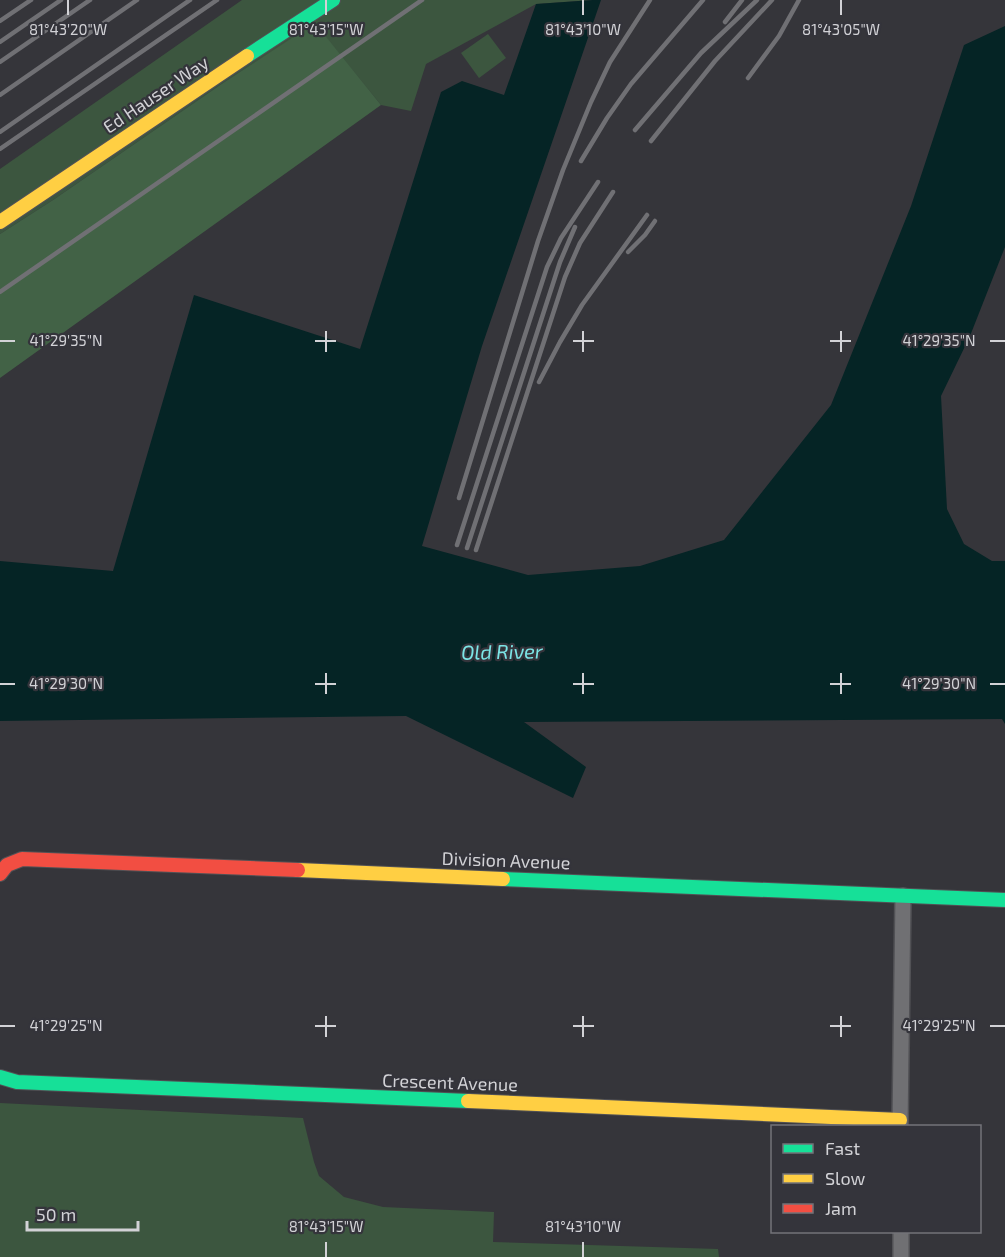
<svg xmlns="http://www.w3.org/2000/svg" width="1005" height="1257" font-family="'Exo 2',sans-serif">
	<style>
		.green { fill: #3c563f }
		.forest { fill: #426246 }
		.water { fill: #052425 }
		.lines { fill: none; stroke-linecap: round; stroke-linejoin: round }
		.street-casing { stroke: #515155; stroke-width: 18 }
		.fast-casing { stroke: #515155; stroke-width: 16 }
		.slow-casing { stroke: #515155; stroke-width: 16 }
		.jam-casing { stroke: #515155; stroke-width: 16 }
		.street { stroke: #707073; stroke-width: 15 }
		.fast { stroke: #16e098; stroke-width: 14 }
		.slow { stroke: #ffcf43; stroke-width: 14 }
		.jam { stroke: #f24e42; stroke-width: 14 }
		.rail { stroke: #707074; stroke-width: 4.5 }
		.ticks { fill: none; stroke: #d2d2d6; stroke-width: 2 }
		.labels { text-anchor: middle; stroke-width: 4.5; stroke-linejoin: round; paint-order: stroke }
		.street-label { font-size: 18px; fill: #d2d2d6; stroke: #34343b }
		.water-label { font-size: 20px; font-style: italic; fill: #7ce5e6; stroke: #34343b }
		.ticks-label { font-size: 15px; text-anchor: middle; fill: #d2d2d6; stroke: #34343b; stroke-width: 4.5; stroke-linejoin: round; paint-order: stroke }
	</style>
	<rect width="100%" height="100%" fill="#35353a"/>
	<g class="green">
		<path d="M242,0h351l-57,4 -110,60 -15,47 -30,-6 -66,-81 -92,59 -170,117 -53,34v-65z"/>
		<path d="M488,34l18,24 -27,20 -18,-25z"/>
		<path d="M0,1103l303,15 11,44 5,14 25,21 39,10 111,5 -1,30 225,7 1,8h-719z"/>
	</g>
	<path class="forest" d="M315,23l66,82 -381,273v-144l53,-34 170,-117z"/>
	<path class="water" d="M593,0h8l-119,346 -60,200 106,29 112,-9 84,-26 107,-135 80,-199 53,-161 41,-19v221l-35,89 -29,60 6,113 17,35 28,17h13v163l-3,-5 -478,3 62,45 -13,31 -167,-82 -406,5v-160l113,10 81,-276 166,54 35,-110 46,-147 21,-11 42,14 32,-91z"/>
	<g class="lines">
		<defs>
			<g id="street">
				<path d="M900,1126l3,-230"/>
				<path d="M901,1232v25"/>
			</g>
			<g id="fast">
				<path d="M247,56l86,-56"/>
				<path d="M503,879l502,21"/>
				<path d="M0,1077l17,5 451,19"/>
			</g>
			<g id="slow">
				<path d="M0,222l247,-166"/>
				<path d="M298,870l205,9"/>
				<path d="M468,1101l432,19"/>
			</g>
			<path id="jam" d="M0,874l7,-9 15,-6 276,11"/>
		</defs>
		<use href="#street" class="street-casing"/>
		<use href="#fast" class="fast-casing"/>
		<use href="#slow" class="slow-casing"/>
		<use href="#jam" class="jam-casing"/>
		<use href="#street" class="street"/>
		<use href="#fast" class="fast"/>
		<use href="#slow" class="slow"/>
		<use href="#jam" class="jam"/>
		<g class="rail">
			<path d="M0,21l31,-21"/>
			<path d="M725,22l17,-22"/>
			<path d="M0,42l61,-42"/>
			<path d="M0,62l90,-62"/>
			<path d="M748,78l31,-42 20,-36"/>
			<path d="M0,95l137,-95"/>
			<path d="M635,130l66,-77 56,-53"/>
			<path d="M0,132l190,-132"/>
			<path d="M651,141l64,-80 57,-61"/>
			<path d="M0,149l217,-149"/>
			<path d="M581,161l26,-43 24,-34 72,-84"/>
			<path d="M628,252l17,-17 10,-14"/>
			<path d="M0,292l422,-292"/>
			<path d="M539,382l21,-40 22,-37 65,-90"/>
			<path d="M459,498l79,-257 25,-71 28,-68 19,-40 40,-62"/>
			<path d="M457,545l90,-278 14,-29 37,-56"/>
			<path d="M467,548l93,-286 15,-35"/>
			<path d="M476,550l89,-273 15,-34 33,-51"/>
		</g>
	</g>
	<path class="ticks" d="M68,0v15M326,0v15M583,0v15M841,0v15M326,331v21M583,331v21M841,331v21M0,341h15M315,341h21M573,341h21M830,341h21M990,341h15M326,673v21M583,673v21M841,673v21M0,684h15M315,684h21M573,684h21M830,684h21M990,684h15M326,1016v21M583,1016v21M841,1016v21M0,1026h15M315,1026h21M573,1026h21M830,1026h21M990,1026h15M326,1242v15M583,1242v15"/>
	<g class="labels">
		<g class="street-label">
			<text transform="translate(156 95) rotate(-34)" y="6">Ed Hauser Way</text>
			<text transform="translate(506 861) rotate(2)" y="6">Division Avenue</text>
			<text transform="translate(450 1083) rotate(2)" y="6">Crescent Avenue</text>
		</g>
		<g class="water-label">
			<text transform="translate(502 652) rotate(-1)" y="7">Old River</text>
		</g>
	</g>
	<g class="ticks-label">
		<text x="68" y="35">81°43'20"W</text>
		<text x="326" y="35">81°43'15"W</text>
		<text x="583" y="35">81°43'10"W</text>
		<text x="841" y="35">81°43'05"W</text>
		<text x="66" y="346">41°29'35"N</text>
		<text x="939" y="346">41°29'35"N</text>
		<text x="66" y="689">41°29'30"N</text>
		<text x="939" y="689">41°29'30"N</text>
		<text x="66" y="1031">41°29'25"N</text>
		<text x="939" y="1031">41°29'25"N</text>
		<text x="326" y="1232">81°43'15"W</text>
		<text x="583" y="1232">81°43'10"W</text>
	</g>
	<rect x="771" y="1125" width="210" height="108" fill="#34343b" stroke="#737379" stroke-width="1.5"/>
	<rect x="783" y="1144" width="30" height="9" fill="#16e098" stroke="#737379" stroke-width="1.5"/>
	<text x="825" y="1155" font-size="18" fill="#d2d2d6">Fast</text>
	<rect x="783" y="1174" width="30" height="9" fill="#ffcf43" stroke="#737379" stroke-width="1.5"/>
	<text x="825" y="1185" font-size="18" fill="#d2d2d6">Slow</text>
	<rect x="783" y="1204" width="30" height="9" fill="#f24e42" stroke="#737379" stroke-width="1.5"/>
	<text x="825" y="1215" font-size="18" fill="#d2d2d6">Jam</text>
	<path d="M27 1221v9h111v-9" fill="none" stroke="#d2d2d6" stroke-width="3"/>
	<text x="36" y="1221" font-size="18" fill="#d2d2d6" stroke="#34343b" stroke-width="4.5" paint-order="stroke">50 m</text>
</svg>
